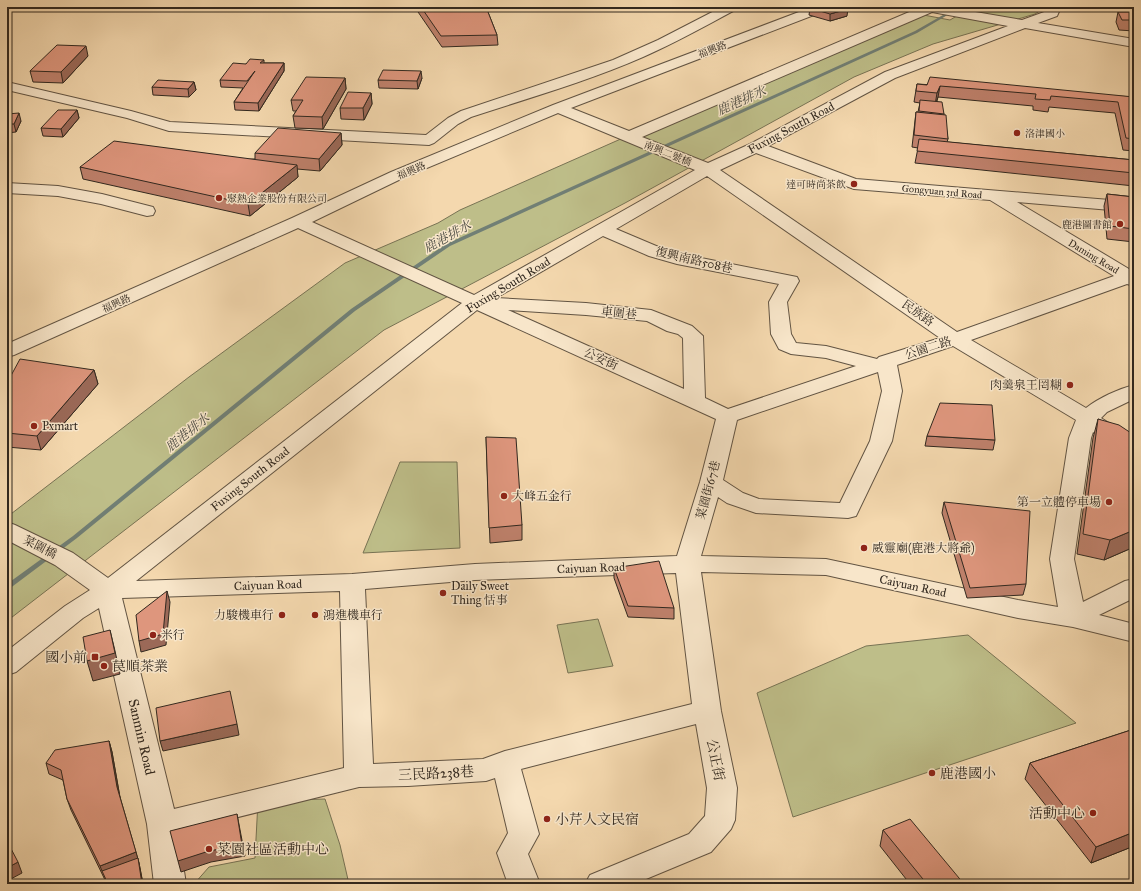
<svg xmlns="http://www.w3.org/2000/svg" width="1141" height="891" font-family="'IM FELL Great Primer','Noto Serif TC',serif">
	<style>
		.green { fill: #bebe89; stroke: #787354 }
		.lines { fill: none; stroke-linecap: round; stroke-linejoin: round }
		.stream { fill: #717f75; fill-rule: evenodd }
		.minor-casing { stroke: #625443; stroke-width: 2 }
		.minor { fill: #f8e6ca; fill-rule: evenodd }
		.wall { fill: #bf816c; stroke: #31281f }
		.shaded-wall { fill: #9b6958; stroke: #31281f }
		.building { fill: #de967d; stroke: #31281f }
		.poi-dot { fill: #8f2418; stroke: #f8e6ca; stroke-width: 1.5 }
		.labels { text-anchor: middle; stroke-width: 3; stroke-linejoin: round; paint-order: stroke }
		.far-street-label { font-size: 10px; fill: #31281f; stroke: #f8e6ca }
		.far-poi-label { font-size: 10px; fill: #31281f; stroke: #f8e6ca; text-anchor: start }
		.street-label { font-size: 12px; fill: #31281f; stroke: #f8e6ca }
		.poi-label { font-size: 12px; fill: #31281f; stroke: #f8e6ca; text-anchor: start }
		.water-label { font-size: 13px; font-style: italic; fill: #4c4c43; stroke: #f8e6ca }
		.near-poi-label { font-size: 14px; fill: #31281f; stroke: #f8e6ca; text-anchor: start }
		.near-street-label { font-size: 14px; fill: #31281f; stroke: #f8e6ca }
	</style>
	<rect width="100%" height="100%" fill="#f4d8ae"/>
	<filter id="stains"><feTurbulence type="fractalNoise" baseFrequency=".005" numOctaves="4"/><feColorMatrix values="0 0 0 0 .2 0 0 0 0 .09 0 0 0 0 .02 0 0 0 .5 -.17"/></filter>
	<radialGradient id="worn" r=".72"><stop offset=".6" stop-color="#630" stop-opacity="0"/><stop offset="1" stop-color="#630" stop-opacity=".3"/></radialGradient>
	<g class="green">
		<path d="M972,7h74l-11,7 -102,30 -79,33 -229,126 -241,127 -377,291v-104l182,-140 156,-114 93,-40 22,-13 326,-144 127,-53 37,7z"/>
		<path d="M400,462h57l3,86 -97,5z"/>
		<path d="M598,619l15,47 -45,7 -11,-48z"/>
		<path d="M968,635l108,88 -283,94 -36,-124 109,-47z"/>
		<path d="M325,799l15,46 9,39h-155l15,-17 46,-9 3,-57z"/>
	</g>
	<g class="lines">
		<path class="stream" d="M957,7h4l-44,26 -467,213 -95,65 -278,227 -68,51h-2v-5l66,-48 278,-227 95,-65 469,-213z"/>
		<defs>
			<g id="minor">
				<path d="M722,7h15l-2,3c-30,16 -60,33 -92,47 -55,24 -114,41 -172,60l-13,7 -24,19 -5,2 -260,-14 -42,-13 -120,-28v-8l124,29 39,11 256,13 22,-17 13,-7 152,-51 45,-20z"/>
				<path d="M812,7h17l-2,3 -256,98 58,23 292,-124h25l76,13 25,-9 2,-4h12l-4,9 -19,7 96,16v8l-109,-19 -130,50 -127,68 88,33 278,23v10l-117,-10 117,70v14l-7,-2 -156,56 115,68c13,-10 32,-19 48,-23v14l-27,13 -6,6 33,21v17l-8,-2 -33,-22 -2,6 -17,121 9,43 42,-21 9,-2v19l-35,17 35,9v18l-61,-15 -55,-9 -192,-43 -125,-3 20,139 16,77 -2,32 -4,9 -20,23 -77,32h-49l5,-9 99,-41 16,-18 2,-28 -11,-64 -175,45 18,65 -11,20 12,30h-32l-11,-31 11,-20 -13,-55 -9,3 -78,5 -49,1 -181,45 8,52h-32l-7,-60 -48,-216 -16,10 -67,54 -9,3v-24l58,-45 25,-16 -35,-25 -48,-25v-18l8,3 58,28 35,25 354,-275 -164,-75 -284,127 -7,2v-13l285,-126 99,-46 162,-67zM932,12l76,14 -123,46 -135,72 -42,19 -66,-26zM558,113l137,57 -221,125 -162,-73 91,-44zM756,153l98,36 136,11 124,76 -157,56 -237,-162zM707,176l233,162 -61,19 -2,2 -51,-13 -30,-3 -5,-9 -4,-32 12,-21 -2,-4 -111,-22 -25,-7 -45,-19zM603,236l46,20 28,8 102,20 -10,18 2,32 8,15 12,5 35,4 30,8 -128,43 -23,-11 -2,-62 -11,-10 -41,-16 -65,-7 -90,-5zM477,310l239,109 -16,63 -23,74 -202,8 -123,10 -216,7zM508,310l78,5 61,6 20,10 11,3 5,4 1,51zM953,346l123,74 -7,18 -19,121 8,48 -40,-7 -192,-41 -125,-3 17,-59 9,6 29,10 92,5 8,-2 36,-75 10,-50 -5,-26zM878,372l4,19 -12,50 -30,62 -81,-4 -16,-6 -20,-13 14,-60zM676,573l16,131 -187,47 -22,8 -110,5 -8,-175 110,-9zM340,591l4,177 -170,41 -52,-211z"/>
				<path d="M7,183l51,3 44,8 51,13 2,4 -2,4 -6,1 -46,-12 -43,-8 -51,-3z"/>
			</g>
		</defs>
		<use href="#minor" class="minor-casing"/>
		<use href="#minor" class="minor"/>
	</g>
	<g class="wall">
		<path d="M416,7h70l11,28 1,10 -56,2 -26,-38z"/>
		<path d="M810,8l37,8 -17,5 -21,-6z"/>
		<path d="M1118,12h16v19l-15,-1 -3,-8z"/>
		<path d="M88,56l-25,27 -30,-1 -3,-11z"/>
		<path d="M264,60v3h20v8l-25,40 -24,-1 -1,-8 9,-14 -22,-1 -1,-7 26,-16z"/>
		<path d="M345,78l1,11 -23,40 -28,-1 -2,-12 3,-5h-3l-2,-11z"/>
		<path d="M422,78l-4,11 -39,-1 -1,-8z"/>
		<path d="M194,82l2,8 -7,7 -36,-2 -1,-8z"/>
		<path d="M917,84l217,13v54l-11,-1 -8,-37 -66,-6 -1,5 -15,-2v-4l-95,-9 -1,4 7,13 4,25 -1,3 187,18v26l-219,-23 3,-15 -6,-1 4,-35h2l2,-9 -6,-1z"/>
		<path d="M371,93l1,11 -8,16 -23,-1 -1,-11z"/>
		<path d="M77,110l2,8 -16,19 -20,-1 -2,-8z"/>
		<path d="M7,114l14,7 -5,11 -9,1z"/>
		<path d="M341,133l1,12 -22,26 -23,-2 1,8 -48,39 -167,-37 -3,-12 175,-8v-6z"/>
		<path d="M1107,194l27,3v45l-27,-3 -3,-33z"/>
		<path d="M94,370l4,14 -57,66 -34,-3v-64z"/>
		<path d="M1098,419l36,16v112l-30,13 -27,-6 16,-116z"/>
		<path d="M927,436l68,4 -2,10 -68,-4z"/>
		<path d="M486,437l36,88v15l-32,3z"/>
		<path d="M944,502l82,82 -3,11 -56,3 -25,-85z"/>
		<path d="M614,568l60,40v11l-46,-2 -14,-39z"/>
		<path d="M1134,729v117l-43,17 -66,-84 5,-16z"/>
		<path d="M109,741l3,11 8,45 19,66 4,21h-36l-36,-74 -4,-11 -4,-19 -14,-6 -3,-11z"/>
		<path d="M883,830l81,54h-54l-30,-38z"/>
	</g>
	<g class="shaded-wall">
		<path d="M848,9l-1,7 -17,5v-7z"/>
		<path d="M86,46l2,10 -25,27 -2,-11z"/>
		<path d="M284,63v8l-25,40 -1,-8z"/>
		<path d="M421,71l1,7 -4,11 -1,-8z"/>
		<path d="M345,78l1,11 -23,40 -1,-12z"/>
		<path d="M194,82l2,8 -7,7 -1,-8z"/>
		<path d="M940,86l-2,11 -3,8 2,-12z"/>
		<path d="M371,93l1,11 -8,16 -1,-12z"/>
		<path d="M77,110l2,8 -16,19 -2,-8z"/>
		<path d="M19,113l2,8 -5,11 -2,-8z"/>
		<path d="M341,133l1,12 -22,26 -1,-12z"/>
		<path d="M297,165l1,12 -48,39 -2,-12z"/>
		<path d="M94,370l4,14 -57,66 -4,-14z"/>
		<path d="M1134,530v17l-30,13 6,-20z"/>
		<path d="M167,591l3,11 -4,43 -25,7 -2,-11z"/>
		<path d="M110,630l5,21 5,23 -27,7 -6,-20z"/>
		<path d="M237,724l2,11 -76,16 -3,-10z"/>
		<path d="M109,741l3,11 8,46 -3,-11z"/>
		<path d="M237,814l8,42 -34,6 -30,10 -3,-11z"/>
		<path d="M1134,832v14l-43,17 5,-16z"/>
		<path d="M136,852l3,11 4,21 -41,-13 -2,-5z"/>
		<path d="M18,862l4,11 -15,8v-13z"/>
	</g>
	<g class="building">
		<path d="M421,7h65l11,28 -56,1z"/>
		<path d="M812,7h31l5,2 -18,5 -20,-6z"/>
		<path d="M1118,12h16v8h-12z"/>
		<path d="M57,45l29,1 -25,26 -31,-1z"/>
		<path d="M250,59l14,1 -4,3h24l-26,40 -24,-1 21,-31 -8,10 -27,-1 13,-17 13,1z"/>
		<path d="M383,70l38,1 -4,10 -39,-1z"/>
		<path d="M306,77l39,1 -23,39 -29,-1 10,-16h-12z"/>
		<path d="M930,77l204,20v42l-8,-1 -8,-36 -67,-6 -1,4 -15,-1 1,-5 -96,-8 -3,7 -21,-2 1,-7 10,1z"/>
		<path d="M158,80l36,2 -6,7 -36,-2z"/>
		<path d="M348,92l23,1 -8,15h-23z"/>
		<path d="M920,100l22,2 2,12 -25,-3z"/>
		<path d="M58,110h19l-16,19 -20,-1z"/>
		<path d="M916,112l30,3 2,24 -34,-4z"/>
		<path d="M19,113l-5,11h-7v-10z"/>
		<path d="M278,128l63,5 -22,26 -64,-6z"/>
		<path d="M919,139l215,21v13l-217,-22z"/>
		<path d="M114,141l183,24 -49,39 -168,-37z"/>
		<path d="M1107,194l27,3v32l-24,-3z"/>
		<path d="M20,359l74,11 -57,66 -30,-3v-50z"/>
		<path d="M940,403l52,2 3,35 -68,-4z"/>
		<path d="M1098,419l21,6 15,10v95l-24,10 -27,-6z"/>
		<path d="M486,437l30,1 6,87 -33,3z"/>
		<path d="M944,502l86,9 -4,73 -56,4z"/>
		<path d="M659,561l15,47 -46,-2 -14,-38z"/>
		<path d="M167,591l-4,43 -24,7 -3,-26z"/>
		<path d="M110,630l5,23 -28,8 -4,-24z"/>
		<path d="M230,691l7,33 -77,17 -4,-33z"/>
		<path d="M1134,729v103l-38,15 -66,-84z"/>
		<path d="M109,741l8,46 19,65 -36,14 -33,-67 -6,-29 -15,-7 9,-13z"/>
		<path d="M237,814l5,31 -33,6 -31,10 -8,-30z"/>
		<path d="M910,819l54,65h-37l-44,-54z"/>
		<path d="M7,841l11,21 -11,6z"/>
		<path d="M138,858l4,26h-34l-6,-13z"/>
	</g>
	<g class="poi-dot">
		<circle cx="1017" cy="133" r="4"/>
		<circle cx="854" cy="184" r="4"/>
		<circle cx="219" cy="198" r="4"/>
		<circle cx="1120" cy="224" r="4"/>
		<circle cx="1070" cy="385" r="4"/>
		<circle cx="34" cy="426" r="4"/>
		<circle cx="504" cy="496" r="4"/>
		<circle cx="1109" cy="502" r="4"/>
		<circle cx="864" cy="548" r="4"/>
		<circle cx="443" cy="593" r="4"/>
		<circle cx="282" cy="615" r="4"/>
		<circle cx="315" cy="615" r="4"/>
		<circle cx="153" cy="635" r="4"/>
		<rect x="91" y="653" width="8" height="8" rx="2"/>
		<circle cx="104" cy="666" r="4"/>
		<circle cx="932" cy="773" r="4"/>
		<circle cx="1093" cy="813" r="4"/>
		<circle cx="547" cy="819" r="4"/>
		<circle cx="209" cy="849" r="4"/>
	</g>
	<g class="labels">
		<g class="far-street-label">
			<text transform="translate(712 49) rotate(-21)" y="4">福興路</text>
			<text transform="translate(668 153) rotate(22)" y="4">南興二號橋</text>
			<text transform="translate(411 170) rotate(-23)" y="4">福興路</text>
			<text transform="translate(942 191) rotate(5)" y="4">Gongyuan 3rd Road</text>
			<text transform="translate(1094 256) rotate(31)" y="4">Daming Road</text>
			<text transform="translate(116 303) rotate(-24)" y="4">福興路</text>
		</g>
		<g class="far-poi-label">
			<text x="1025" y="137">洛津國小</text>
			<text x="846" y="188" text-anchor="end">達可時尚茶飲</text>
			<text x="227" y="202">聚熱企業股份有限公司</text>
			<text x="1112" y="228" text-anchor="end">鹿港圖書館</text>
		</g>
		<g class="street-label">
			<text transform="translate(791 128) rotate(-28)" y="4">Fuxing South Road</text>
			<text transform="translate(694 260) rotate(13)" y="4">復興南路508巷</text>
			<text transform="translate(508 285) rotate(-31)" y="4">Fuxing South Road</text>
			<text transform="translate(619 313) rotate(6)" y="4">車圍巷</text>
			<text transform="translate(918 313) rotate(35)" y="4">民族路</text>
			<text transform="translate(928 348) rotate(-18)" y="4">公園二路</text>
			<text transform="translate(601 359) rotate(24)" y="4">公安街</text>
			<text transform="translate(250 479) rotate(-38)" y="4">Fuxing South Road</text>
			<text transform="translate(708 490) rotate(-75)" y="4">菜園街67巷</text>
			<text transform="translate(40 547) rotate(27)" y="4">菜園橋</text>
			<text transform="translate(591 568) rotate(-2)" y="4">Caiyuan Road</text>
			<text transform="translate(268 585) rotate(-2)" y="4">Caiyuan Road</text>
			<text transform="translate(913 586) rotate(12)" y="4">Caiyuan Road</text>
		</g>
		<g class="poi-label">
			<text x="1062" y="389" text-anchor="end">肉羹泉王罔糊</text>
			<text x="42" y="430">Pxmart</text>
			<text x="512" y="500">大峰五金行</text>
			<text x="1101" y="506" text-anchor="end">第一立體停車場</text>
			<text x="872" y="552">威靈廟(鹿港大將爺)</text>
			<text x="451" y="590">Daily Sweet<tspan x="451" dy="14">Thing 恬事</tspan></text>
			<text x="274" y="619" text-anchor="end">力駿機車行</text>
			<text x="323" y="619">鴻進機車行</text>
			<text x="161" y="639">米行</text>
		</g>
		<g class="water-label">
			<text transform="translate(741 100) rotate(-24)" y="5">鹿港排水</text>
			<text transform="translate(447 236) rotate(-29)" y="5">鹿港排水</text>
			<text transform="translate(187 432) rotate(-39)" y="5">鹿港排水</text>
		</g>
		<g class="near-poi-label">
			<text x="87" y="662" text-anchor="end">國小前</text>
			<text x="112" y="671">苠順茶業</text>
			<text x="940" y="778">鹿港國小</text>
			<text x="1085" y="818" text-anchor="end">活動中心</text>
			<text x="555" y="824">小芹人文民宿</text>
			<text x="217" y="854">菜園社區活動中心</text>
		</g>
		<g class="near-street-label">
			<text transform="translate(142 737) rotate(77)" y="5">Sanmin Road</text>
			<text transform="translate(716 760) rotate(79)" y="5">公正街</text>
			<text transform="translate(436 773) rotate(-3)" y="5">三民路238巷</text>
		</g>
	</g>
	<rect width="1141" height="891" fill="none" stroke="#f4d8ae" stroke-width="24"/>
	<rect x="8" y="8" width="1125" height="875" fill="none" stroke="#31281f" stroke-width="2"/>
	<rect x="12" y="12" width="1117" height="867" fill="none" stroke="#31281f"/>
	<rect width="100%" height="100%" filter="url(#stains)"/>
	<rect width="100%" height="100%" fill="url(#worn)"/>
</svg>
